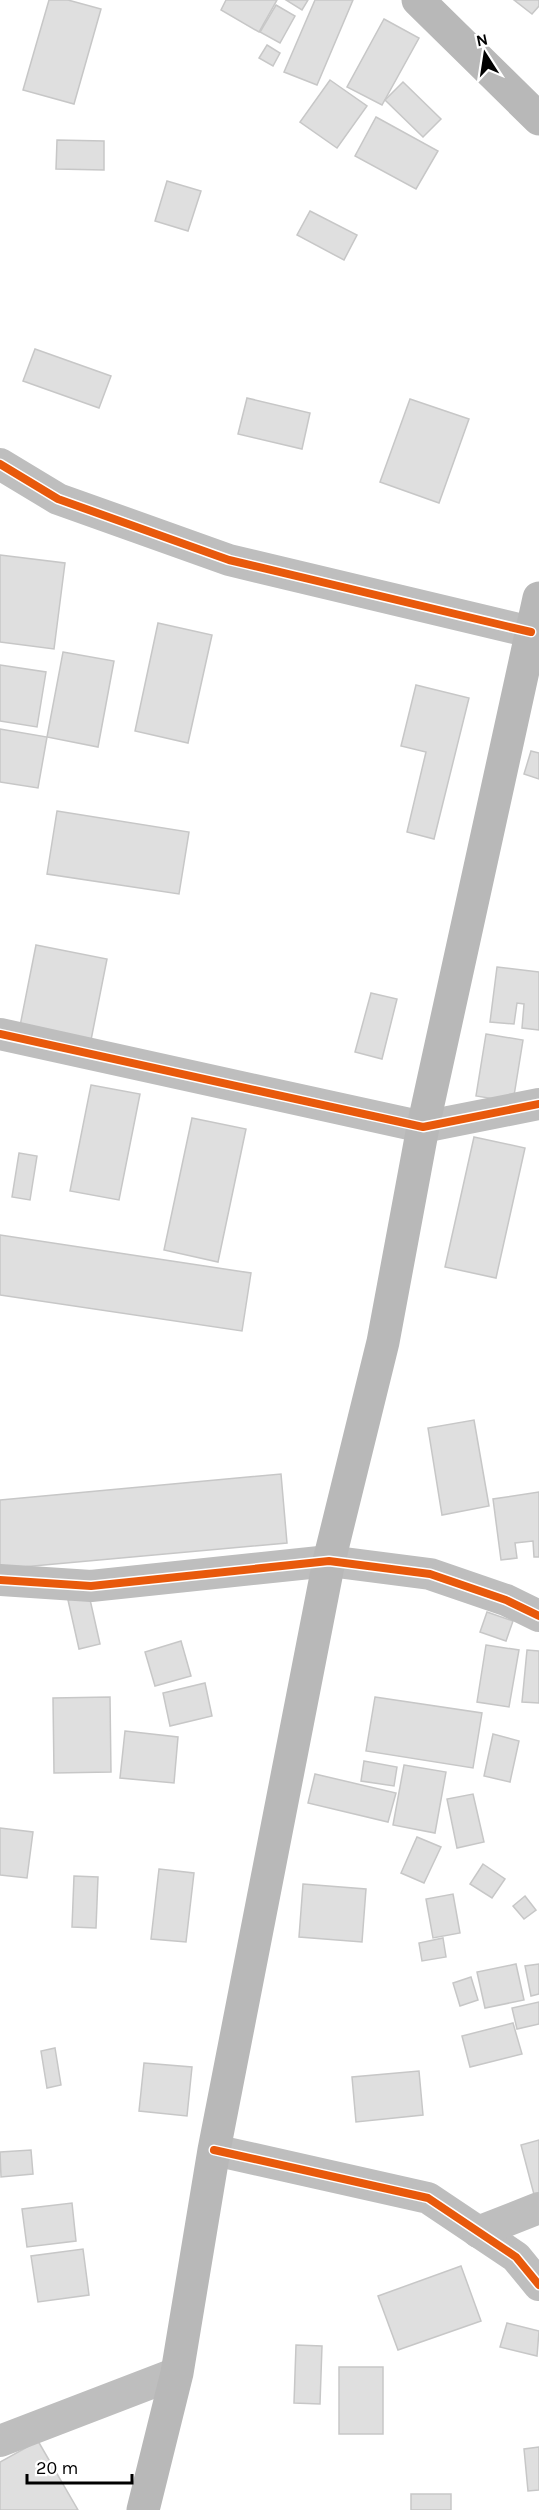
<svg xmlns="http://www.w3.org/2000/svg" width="539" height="2510" font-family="Karla,sans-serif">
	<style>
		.building { fill: #dfdfdf; stroke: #c7c7c7; stroke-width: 1.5 }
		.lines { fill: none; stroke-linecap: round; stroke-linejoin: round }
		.street { stroke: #bebebe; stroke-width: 32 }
		.secondary { stroke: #b8b8b8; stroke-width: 33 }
		.cycleway-casing { stroke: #fff; stroke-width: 11 }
		.cycleway { stroke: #e8590c; stroke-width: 8 }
	</style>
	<rect width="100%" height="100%" fill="#fff"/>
	<g class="building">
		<path d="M49,0h19l33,9 -27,95 -51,-14z"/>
		<path d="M226,0h51l-18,32 -38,-22z"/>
		<path d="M286,0h22l-6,10z"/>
		<path d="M315,0h38l-36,85 -33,-13z"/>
		<path d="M514,0h25v6l-7,8z"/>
		<path d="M276,5l19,11 -15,27 -20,-11z"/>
		<path d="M384,19l35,19 -37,67 -35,-18z"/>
		<path d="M267,45l13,8 -7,13 -14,-8z"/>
		<path d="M330,80l37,26 -30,42 -37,-26z"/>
		<path d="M403,82l38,37 -18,18 -38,-37z"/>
		<path d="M376,117l62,34 -22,38 -61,-33z"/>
		<path d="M57,140l47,1v29l-48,-1z"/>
		<path d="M167,181l34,10 -13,40 -33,-10z"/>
		<path d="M310,211l47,24 -13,25 -47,-25z"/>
		<path d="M35,349l76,27 -12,32 -76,-27z"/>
		<path d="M247,398l63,15 -8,36 -64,-15z"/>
		<path d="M410,399l59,20 -30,84 -59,-21z"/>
		<path d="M0,555l65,8 -11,86 -54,-7z"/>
		<path d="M158,623l54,12 -24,108 -53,-12z"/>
		<path d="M63,652l51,9 -16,86 -51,-10z"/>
		<path d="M0,665l46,7 -9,55 -37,-6z"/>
		<path d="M416,685l53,13 -35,141 -27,-7 19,-80 -25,-6z"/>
		<path d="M0,729l47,8 -9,51 -38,-6z"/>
		<path d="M531,751l8,2v26l-15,-5z"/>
		<path d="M57,811l132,21 -10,62 -132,-20z"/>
		<path d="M36,945l71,14 -16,81 -71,-14z"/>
		<path d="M497,967l42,5v58l-17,-2 2,-24 -7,-1 -3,21 -24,-2z"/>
		<path d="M371,993l26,6 -15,60 -27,-7z"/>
		<path d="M486,1034l37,6 -10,62 -37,-6z"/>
		<path d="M91,1085l49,9 -21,106 -49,-9z"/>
		<path d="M192,1118l54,11 -28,133 -54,-12z"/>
		<path d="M474,1137l51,11 -29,130 -51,-11z"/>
		<path d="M19,1153l18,3 -7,44 -18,-3z"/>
		<path d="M0,1235l251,38 -9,58 -242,-36z"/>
		<path d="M474,1420l15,86 -47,9 -14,-87z"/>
		<path d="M281,1474l6,69 -287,26v-69z"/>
		<path d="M539,1492v65h-5l-1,-16 -18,2 2,15 -16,2 -8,-61z"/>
		<path d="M89,1595l11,49 -21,5 -11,-49z"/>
		<path d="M487,1612l26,9 -7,20 -26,-9z"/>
		<path d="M181,1641l10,35 -36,10 -10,-34z"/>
		<path d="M486,1645l33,5 -10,57 -32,-5z"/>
		<path d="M527,1650l12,1v52l-17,-1z"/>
		<path d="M205,1683l7,33 -42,10 -7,-33z"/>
		<path d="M110,1697l1,75 -57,1 -1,-75z"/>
		<path d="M375,1697l107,16 -9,55 -107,-17z"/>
		<path d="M125,1731l53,6 -4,46 -54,-5z"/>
		<path d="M493,1734l26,7 -9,41 -26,-6z"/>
		<path d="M364,1761l33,6 -3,19 -33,-5z"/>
		<path d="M404,1765l42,7 -11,61 -42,-8z"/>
		<path d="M315,1774l81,19 -8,29 -80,-19z"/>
		<path d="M473,1794l11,48 -27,6 -10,-49z"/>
		<path d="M0,1828l33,4 -6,46 -27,-3z"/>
		<path d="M417,1837l24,10 -17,36 -23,-10z"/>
		<path d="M483,1864l22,15 -13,19 -22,-14z"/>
		<path d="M159,1869l35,4 -8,69 -35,-3z"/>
		<path d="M74,1876l24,1 -2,51 -24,-1z"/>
		<path d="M303,1884l63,5 -4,53 -63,-5z"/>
		<path d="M453,1894l7,39 -27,5 -7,-39z"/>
		<path d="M525,1896l11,14 -12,9 -11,-13z"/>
		<path d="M443,1938l3,19 -24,4 -3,-18z"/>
		<path d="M516,1964l8,36 -39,8 -8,-36z"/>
		<path d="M539,1964v30l-8,2 -6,-30z"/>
		<path d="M471,1977l7,23 -18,6 -7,-23z"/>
		<path d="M539,2002v22l-22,5 -5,-21z"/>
		<path d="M513,2023l9,31 -52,13 -8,-31z"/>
		<path d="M55,2048l6,37 -14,3 -6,-37z"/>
		<path d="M144,2063l48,4 -5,49 -48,-5z"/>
		<path d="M419,2071l4,44 -67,7 -4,-45z"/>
		<path d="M539,2140v61l-3,1 -15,-57z"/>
		<path d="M31,2150l2,24 -32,3 -1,-25z"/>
		<path d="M72,2203l4,38 -49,6 -5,-38z"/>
		<path d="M83,2249l6,46 -51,7 -7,-46z"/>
		<path d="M461,2266l20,55 -83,29 -20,-54z"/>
		<path d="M507,2323l32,8 -2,25 -37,-9z"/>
		<path d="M296,2345l26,1 -2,58 -26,-1z"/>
		<rect x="339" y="2367" width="44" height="67"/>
		<path d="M38,2441l40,69h-78v-48z"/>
		<path d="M539,2447v43l-11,1 -4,-42z"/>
		<rect x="411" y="2494" width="40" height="16"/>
	</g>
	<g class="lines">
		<g class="street">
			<path d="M0,464l58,35 171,61 302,72"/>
			<path d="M0,1034l423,93 116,-23"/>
			<path d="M0,1580l91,6 238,-25 101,13 76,26 33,16"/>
			<path d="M214,2150l214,48 88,59 23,28"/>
			<path d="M478,2232l61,-24"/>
			<path d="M0,2441l177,-68"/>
		</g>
		<g class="secondary">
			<path d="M418,0l121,119"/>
			<path d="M143,2510l34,-137 37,-223 115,-589 54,-219 40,-215 116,-529"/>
		</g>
		<defs>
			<g id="cycleway">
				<path d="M0,464l58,35 171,61 302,72"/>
				<path d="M0,1034l423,93 116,-23"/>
				<path d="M0,1580l91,6 238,-25 101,13 76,26 33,16"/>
				<path d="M214,2150l214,48 88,59 23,28"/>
			</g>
		</defs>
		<use href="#cycleway" class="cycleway-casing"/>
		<use href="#cycleway" class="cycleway"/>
	</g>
	<g transform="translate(485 54) rotate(348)" stroke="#ffffff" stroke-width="4.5" paint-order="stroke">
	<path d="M0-4.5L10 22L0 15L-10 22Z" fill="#000000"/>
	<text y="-9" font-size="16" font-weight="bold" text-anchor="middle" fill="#000000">N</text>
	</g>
	<path d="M27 2474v9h105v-9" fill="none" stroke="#000000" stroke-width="3"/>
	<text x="36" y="2474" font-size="18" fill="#000000" stroke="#ffffff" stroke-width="4.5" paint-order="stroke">20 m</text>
</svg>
